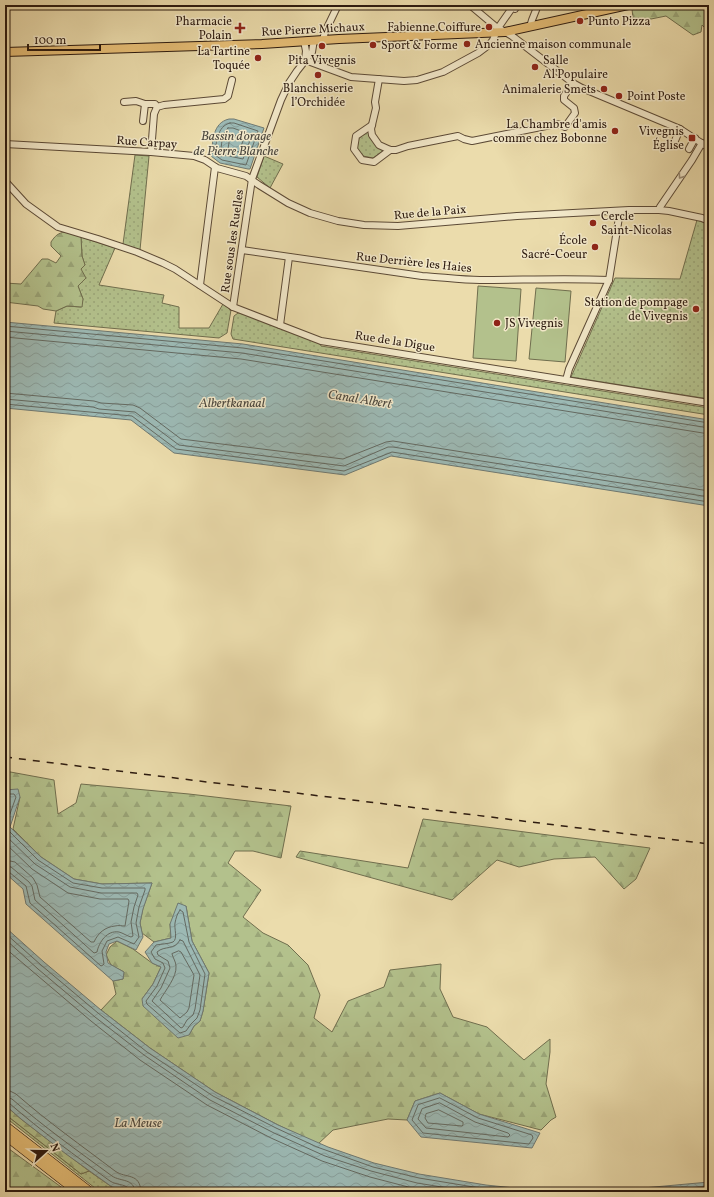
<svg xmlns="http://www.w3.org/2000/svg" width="714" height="1197" font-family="Vollkorn,serif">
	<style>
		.grass { fill: url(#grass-dots); stroke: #706e4e }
		.forest { fill: url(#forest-firs); stroke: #706e4e }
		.garden { fill: #b3c18c; stroke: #706e4e }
		.water { fill: url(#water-waves); stroke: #6f7972 }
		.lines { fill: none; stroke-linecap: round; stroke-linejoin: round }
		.shore { stroke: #646a62; stroke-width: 1 }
		.minor-casing { stroke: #5c4a36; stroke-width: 8 }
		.major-casing { stroke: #2c1a0f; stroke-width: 10 }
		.highway-casing { stroke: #2c1a0f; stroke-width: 10 }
		.minor { stroke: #f2e8c9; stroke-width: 6 }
		.major { stroke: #e6be76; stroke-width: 8 }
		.highway { stroke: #e6be76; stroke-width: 9 }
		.rail { stroke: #2c1a0f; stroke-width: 1.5; stroke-dasharray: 7 7; stroke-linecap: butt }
		.oneway { stroke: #998b75 }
		.poi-dot { fill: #8f2418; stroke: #f2e8c9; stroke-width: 1.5 }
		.labels { text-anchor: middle; stroke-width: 3; stroke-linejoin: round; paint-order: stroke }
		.poi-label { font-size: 12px; fill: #2c1a0f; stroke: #f2e8c9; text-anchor: end }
		.street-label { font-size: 12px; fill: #2c1a0f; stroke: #f2e8c9 }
		.water-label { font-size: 13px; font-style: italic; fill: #4e4a41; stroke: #f2e8c9 }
	</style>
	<defs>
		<pattern id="grass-dots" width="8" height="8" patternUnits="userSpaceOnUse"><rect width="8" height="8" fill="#b3c18c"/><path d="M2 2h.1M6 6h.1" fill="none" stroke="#9aa578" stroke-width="1.8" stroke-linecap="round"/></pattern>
		<pattern id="forest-firs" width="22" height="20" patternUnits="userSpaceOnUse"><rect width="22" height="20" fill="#b3c18c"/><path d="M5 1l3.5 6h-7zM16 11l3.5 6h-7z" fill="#9aa578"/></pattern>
		<pattern id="water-waves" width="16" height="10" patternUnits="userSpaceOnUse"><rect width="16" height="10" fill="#9cb9b4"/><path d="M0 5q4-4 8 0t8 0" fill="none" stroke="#879e9a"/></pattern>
	</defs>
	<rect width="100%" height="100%" fill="#ebdcac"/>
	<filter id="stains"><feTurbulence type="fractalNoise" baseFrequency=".005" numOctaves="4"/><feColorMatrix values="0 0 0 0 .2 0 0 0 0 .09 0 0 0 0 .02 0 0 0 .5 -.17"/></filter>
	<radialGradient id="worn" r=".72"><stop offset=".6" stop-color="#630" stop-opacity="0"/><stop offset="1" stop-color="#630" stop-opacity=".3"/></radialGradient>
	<g class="grass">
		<path d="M370,130l14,20 -11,8 -10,-2 -6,-8 2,-10z"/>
		<path d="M135,155l14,1 -9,94 -17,-6z"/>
		<path d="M264,156l19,8 -13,24 -13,-11z"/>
		<path d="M697,220l12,4v175l-138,-22 44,-99 65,1z"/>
		<path d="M81,237l34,11 -16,37 65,10 -2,8 17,4v21h30l14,-24 8,6 -4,23 -8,5 -165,-15 2,-12 11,-5 14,1 2,-8 -5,-13 3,-17 4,-4 -3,-9z"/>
		<path d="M238,313h4l77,29 2,4 388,62v7l-476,-76 -2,-5 3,-18z"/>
		<path d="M5,1114l76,60 8,-3 23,16 13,3 1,2h-26l-95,-75z"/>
	</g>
	<g class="forest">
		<path d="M652,5h57v27l-7,-7 -1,7 -8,3 -27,-19 -15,3 -18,-1 -1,-9z"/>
		<path d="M65,232l16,5 1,19 3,9 -4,4 5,9 -8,8 5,13 -1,8 -15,-1 -11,5 -13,-2 -5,-3 -33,-4v-19l16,1 21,-25h6l8,4 5,-7 -10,-10v-4c4,-6 7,-9 14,-10z"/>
		<path d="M5,771l49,9 4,34 18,-11 5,-19 108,10 102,12 -10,52 -28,-7h-18l-7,12 33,27 -18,27 20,16 25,12 20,20 12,30 -6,23 18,14 16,-31 36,-14 6,-17 51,-6 -1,25 13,28 34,10 37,33 26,-21v13l-4,32 10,33 -5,3 -10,10 -62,-16 -39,-21 -25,8 -8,19 -19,-1 -55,11 -15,14 -40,-19 -63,-33 -65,-44 -49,-38 15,-16 -3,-13 10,-2 1,-7 -13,-7 -5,-10 4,-8 7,-6 16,8 19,14 9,4 -8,17 -11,15 47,36 5,-9 6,-5 3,-10 6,-38 -17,-32 -6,-35 -16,18 1,14 -17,4 -12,-9 -2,-10 3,-15 9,-25 -50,1 -28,-5 -33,-22 -28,-28 7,-32 -15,-5z"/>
		<path d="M423,819l227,29 -14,31 -12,10 -29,-32 -41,2 -35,8 -22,-7 -45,40 -156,-43 4,-6 108,17z"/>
		<path d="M5,1105l16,14 68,52 -8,3 -76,-60z"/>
		<path d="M5,1146l63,46h-51l-12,-3z"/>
	</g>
	<g class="garden">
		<path d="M478,286l43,3 -5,72 -43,-3z"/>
		<path d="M536,288l35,3 -6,71 -36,-3z"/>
	</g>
	<g class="water">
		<path d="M229,119h5l30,9 -14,41h-2l-28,-6 -9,-7c2,-14 1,-33 18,-37z"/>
		<path d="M5,322l238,22 466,76v86l-318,-50 -46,19 -171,-22 -43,-33 -126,-12z"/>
		<path d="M18,789l2,8 -10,30 31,30 33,22 28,5 50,-1 -9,26 -3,14 3,14 -7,13 -19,-9 -8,3 -3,8 2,11 16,9 -1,7 -10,2 -87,-77 -3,-15 -18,-16v-83z"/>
		<path d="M178,903l8,3 6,35 17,32 -6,38 -3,10 -6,5 -5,9 -11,3 -35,-32 -1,-7 11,-15 8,-17 -9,-4 -7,-11 9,-10 17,-4 -1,-14z"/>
		<path d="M5,927l39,35 57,48 49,38 65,44 63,33 50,22 46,16 45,11 67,11 38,4 60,3 59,-4 66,-6v10h-583l-1,-2 -13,-3 -46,-33 -45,-35 -16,-14z"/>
		<path d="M440,1093l39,21 61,19 -8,15 -111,-11 -14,-17 8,-19z"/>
	</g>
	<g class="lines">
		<g class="shore">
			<path d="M230,123h4l24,8 -12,34 -24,-5 -7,-5c1,-12 2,-29 15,-32z"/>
			<path d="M228,128h5l19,7 -9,24 -19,-4 -3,-2c0,-8 1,-19 7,-25z"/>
			<path d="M231,134l13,4 -5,14 -11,-3 2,-13z"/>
			<path d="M5,326l238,22 466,75"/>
			<path d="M5,331l237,22 467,75"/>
			<path d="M5,337l236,22 468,75"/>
			<path d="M5,393l89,8 7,2 32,2 7,3 41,31 162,20 43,-17 7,-1 316,50"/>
			<path d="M5,399l88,8 6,2 36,3 44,33 165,21 44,-19h5l316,50"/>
			<path d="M5,404l127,12 44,33 168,22 48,-19 317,50"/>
			<path d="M5,794h9l2,3 -10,28v3l32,32 35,23 29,5h43v2l-6,17 -3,16 3,14 -5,7 -16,-7 -11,4 -5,10 2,13 -1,1 -2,1 -71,-63 -4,-17 -17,-14 -4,-1"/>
			<path d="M5,835l30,29 35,23 31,6h36l1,2 -4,12 -3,15 2,14 -2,1c-4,-1 -8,-4 -12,-5 -12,-2 -20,10 -22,20l-3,1 -59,-53 -3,-14 -3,-4 -18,-15 -6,-1"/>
			<path d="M5,843l27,26 36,24 32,6h28l1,2 -4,25c-3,0 -6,-1 -10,0 -10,1 -17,7 -21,16h-3l-51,-45 -3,-12 -4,-7 -18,-16 -10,-2"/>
			<path d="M180,910l3,2 6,30 16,32 -5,36 -3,8 -6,6 -5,7 -6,2 -33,-29 -1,-3 11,-15 8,-18 -2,-5 -8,-4 -4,-7 5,-7c5,-1 12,-1 17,-3 5,-3 1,-14 2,-19 1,-5 2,-9 5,-13z"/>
			<path d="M5,933l36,32 57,48 49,39 66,44 63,32 41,19 56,20 46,11 67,11 32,3"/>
			<path d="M5,939l33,30 57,48 49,38 66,45 64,33 51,23 46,15 46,12 56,9"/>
			<path d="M180,940l3,1 17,34 -5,34 -2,6 -6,5 -4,7 -2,1 -29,-27 9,-13 9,-20 -2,-7 -10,-6 -1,-3c8,-7 17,-1 23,-12z"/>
			<path d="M5,948l86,73 49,39 67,45 64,33 51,23 48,16 46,12 19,3"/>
			<path d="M179,951l2,1 13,23 -5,33 -2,4 -7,6 -20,-18c5,-9 17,-23 16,-34 0,-4 -3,-8 -4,-12z"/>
			<path d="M5,1091h5l6,3c32,28 66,52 99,77 11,8 25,1 26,21"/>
			<path d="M5,1097l7,2c32,28 66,52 100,77 9,6 22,2 23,16"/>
			<path d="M440,1098l38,20 54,17 1,3 -4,6 -106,-11 -11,-13 6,-15z"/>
			<path d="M5,1102l4,1c32,28 67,53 101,78 7,5 19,2 20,11"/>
			<path d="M440,1103l35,19 33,11 2,2 -2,2 -82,-9 -8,-9 4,-10z"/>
			<path d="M439,1110l24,12v3l-1,1 -34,-3 -3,-5 1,-4z"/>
			<path d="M645,1192l64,-6"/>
		</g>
		<defs>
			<g id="minor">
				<path d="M470,5l25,21 17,10 61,47 9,5 98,41 29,19"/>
				<path d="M530,27l2,-7 6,-15"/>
				<path d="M323,40l2,-8 13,-27"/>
				<path d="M304,41l2,10 -1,9"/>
				<path d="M305,60l46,17 53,4 13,-1 26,-8 35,-19 12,-9 3,-4 5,-12 14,-20 3,1"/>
				<path d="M379,79l-4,23 1,6 -5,21 1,6 7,10 11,5h6l12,-4 50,-10 6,3 8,2 84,-17 5,1 4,2 10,-14 -1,-5 -10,-8v-4l9,-13"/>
				<path d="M124,102l12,-1 9,3h10l2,3"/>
				<path d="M143,121l2,-17"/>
				<path d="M372,125l-16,11 -2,13 8,11 12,2 16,-12"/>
				<path d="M674,143l6,-14"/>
				<path d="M5,144l146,8 43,4 11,4 12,8 29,8 13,9 29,18 22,10 28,8 26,4 34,1 119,-10 112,-6h30l10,1 33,7 7,3"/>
				<path d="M689,149l6,-11"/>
				<path d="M151,152l3,-38 3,-7 7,-2 60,-6 4,-3 4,-16"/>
				<path d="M5,181l21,23 32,23 40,12 39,13 26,11 12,6 58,38 88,34 388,62"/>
				<path d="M659,210l1,-3 32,-47 10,-17"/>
				<path d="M242,250l180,26c19,1 39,4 58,4 43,0 86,-2 129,0"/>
				<path d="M200,285l15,-118"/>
				<path d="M233,307l19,-128 29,-79 8,-17 8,-12 15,-19 2,-12"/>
				<path d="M280,325l9,-68"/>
				<path d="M566,380l3,-11 40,-89 11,-69"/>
			</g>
			<path id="major" d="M5,52l257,-8 77,-5 166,-7 123,-27"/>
			<g id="highway">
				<path d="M5,1126l85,66"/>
				<path d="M5,1135l73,57"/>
			</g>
		</defs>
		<use href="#minor" class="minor-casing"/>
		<use href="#major" class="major-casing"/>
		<use href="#highway" class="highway-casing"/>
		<use href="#minor" class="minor"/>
		<use href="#major" class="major"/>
		<use href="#highway" class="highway"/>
		<path class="rail" d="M5,757l704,87"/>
	</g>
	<defs><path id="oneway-chevron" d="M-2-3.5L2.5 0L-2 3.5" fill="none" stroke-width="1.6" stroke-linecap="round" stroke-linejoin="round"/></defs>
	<use class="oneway" href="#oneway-chevron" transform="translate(681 176) rotate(125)"/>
	<g class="poi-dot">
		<circle cx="580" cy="21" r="4"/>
		<circle cx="489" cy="27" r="4"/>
		<path d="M238 22h4v4h4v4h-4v4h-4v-4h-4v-4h4z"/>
		<circle cx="467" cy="44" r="4"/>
		<circle cx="373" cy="45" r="4"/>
		<circle cx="322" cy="46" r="4"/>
		<circle cx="258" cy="58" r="4"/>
		<circle cx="535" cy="67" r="4"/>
		<circle cx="318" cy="75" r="4"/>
		<circle cx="604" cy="89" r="4"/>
		<circle cx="619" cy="96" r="4"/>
		<circle cx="615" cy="131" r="4"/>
		<rect x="688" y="134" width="8" height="8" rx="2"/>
		<circle cx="593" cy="223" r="4"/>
		<circle cx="595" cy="247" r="4"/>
		<circle cx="696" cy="309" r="4"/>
		<circle cx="497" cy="323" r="4"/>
	</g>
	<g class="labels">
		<g class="poi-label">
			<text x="232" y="25">Pharmacie<tspan x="232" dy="14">Polain</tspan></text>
			<text x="588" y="25" text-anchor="start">Punto Pizza</text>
			<text x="481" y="31">Fabienne Coiffure</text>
			<text x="475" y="48" text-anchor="start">Ancienne maison communale</text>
			<text x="381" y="49" text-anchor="start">Sport &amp; Forme</text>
			<text x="250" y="55">La Tartine<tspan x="250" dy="14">Toquée</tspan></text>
			<text x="322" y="64" text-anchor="middle">Pita Vivegnis</text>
			<text x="543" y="64" text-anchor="start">Salle<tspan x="543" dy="14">Al'Populaire</tspan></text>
			<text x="318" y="92" text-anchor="middle">Blanchisserie<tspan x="318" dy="14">l’Orchidée</tspan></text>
			<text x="596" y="93">Animalerie Smets</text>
			<text x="627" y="100" text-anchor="start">Point Poste</text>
			<text x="607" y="128">La Chambre d'amis<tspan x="607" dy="14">comme chez Bobonne</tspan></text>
			<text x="684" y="135">Vivegnis<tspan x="684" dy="14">Église</tspan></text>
			<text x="601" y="220" text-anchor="start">Cercle<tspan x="601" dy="14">Saint-Nicolas</tspan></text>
			<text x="587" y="244">École<tspan x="587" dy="14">Sacré-Coeur</tspan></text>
			<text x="688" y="306">Station de pompage<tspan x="688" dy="14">de Vivegnis</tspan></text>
			<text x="505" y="327" text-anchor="start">JS Vivegnis</text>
		</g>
		<g class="street-label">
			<text transform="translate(313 29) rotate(-3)" y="4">Rue Pierre Michaux</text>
			<text transform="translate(147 142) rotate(4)" y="4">Rue Carpay</text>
			<text transform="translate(430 212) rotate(-5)" y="4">Rue de la Paix</text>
			<text transform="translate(232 241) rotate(-82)" y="4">Rue sous les Ruelles</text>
			<text transform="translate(414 262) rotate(6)" y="4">Rue Derrière les Haies</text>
			<text transform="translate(395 341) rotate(9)" y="4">Rue de la Digue</text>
		</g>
		<g class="water-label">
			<text x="236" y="140">Bassin d'orage<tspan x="236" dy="15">de Pierre Blanche</tspan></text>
			<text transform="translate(360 398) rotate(9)" y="5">Canal Albert</text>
			<text x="232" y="407">Albertkanaal</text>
			<text x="138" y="1127">La Meuse</text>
		</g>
	</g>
	<rect width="714" height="1197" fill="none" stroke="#ebdcac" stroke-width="20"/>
	<rect x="6" y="6" width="702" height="1185" fill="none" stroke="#2c1a0f" stroke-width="2"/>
	<rect x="10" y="10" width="694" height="1177" fill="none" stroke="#2c1a0f"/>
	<g transform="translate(46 1151) rotate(69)" stroke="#f2e8c9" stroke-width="3" paint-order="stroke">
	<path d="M0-3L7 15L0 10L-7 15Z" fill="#2c1a0f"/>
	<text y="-6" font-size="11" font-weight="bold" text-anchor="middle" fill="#2c1a0f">N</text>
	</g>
	<path d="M28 44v6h72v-6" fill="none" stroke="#2c1a0f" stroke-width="2"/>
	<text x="34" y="44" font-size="12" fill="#2c1a0f" stroke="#f2e8c9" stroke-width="3" paint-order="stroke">100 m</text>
	<rect width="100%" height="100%" filter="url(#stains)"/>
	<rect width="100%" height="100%" fill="url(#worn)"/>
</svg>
